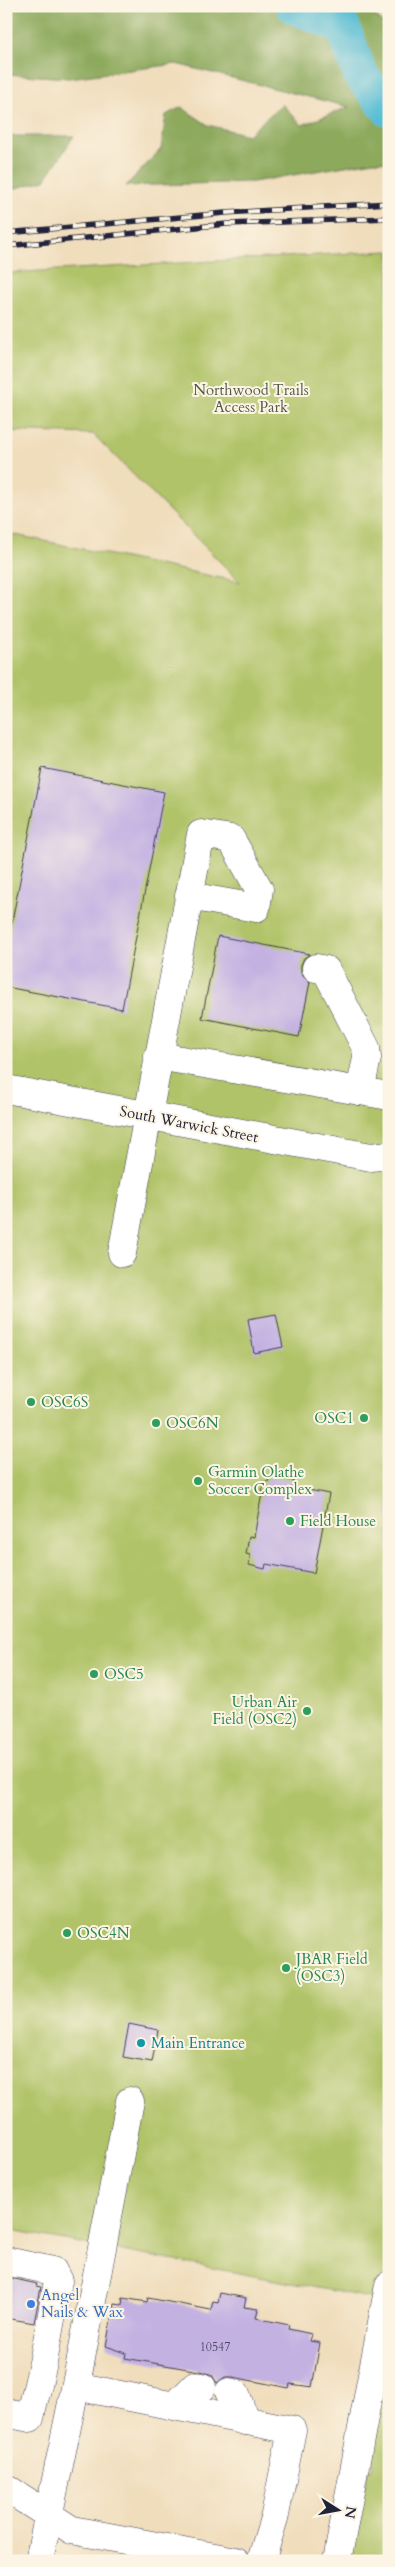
<svg xmlns="http://www.w3.org/2000/svg" width="395" height="2567" font-family="Cardo,serif">
	<style>
		.green { fill: #b0c367; stroke: #697251 }
		.forest { fill: #8ca95c; stroke: #57664c }
		.lines { fill: none; stroke-linecap: round; stroke-linejoin: round }
		.river { stroke: #58bed5; stroke-width: 35 }
		.building { fill: #c3b1e2 }
		.minor-casing { stroke: #413e4e; stroke-width: 29 }
		.minor { stroke: #fff; stroke-width: 28 }
		.rail-casing { stroke: #22223b; stroke-width: 5.5 }
		.rail { stroke: #fcf5e5; stroke-width: 4; stroke-dasharray: 11; stroke-linecap: butt }
		.leisure-dot { fill: #2e9e5b; stroke: #fcf5e5; stroke-width: 2 }
		.culture-dot { fill: #0f9aa8; stroke: #fcf5e5; stroke-width: 2 }
		.shop-dot { fill: #3f7fe0; stroke: #fcf5e5; stroke-width: 2 }
		.labels { text-anchor: middle; stroke-width: 4; stroke-linejoin: round; paint-order: stroke }
		.number-label { font-size: 12px; fill: #4a4665 }
		.park-label { font-size: 15px; fill: #545a4a; stroke: #fcf5e5 }
		.street-label { font-size: 15px; fill: #22223b; stroke: #fcf5e5 }
		.leisure-label { font-size: 15px; fill: #27864d; stroke: #fcf5e5; text-anchor: start }
		.culture-label { font-size: 15px; fill: #0d838f; stroke: #fcf5e5; text-anchor: start }
		.shop-label { font-size: 15px; fill: #366cbe; stroke: #fcf5e5; text-anchor: start }
	</style>
	<rect width="100%" height="100%" fill="#fcf5e5"/>
	<filter id="ink" filterUnits="userSpaceOnUse"><feTurbulence type="fractalNoise" baseFrequency=".02" numOctaves="2"/><feDisplacementMap in="SourceGraphic" scale="10" xChannelSelector="R" yChannelSelector="G"/><feConvolveMatrix kernelMatrix="1 2 1 2 8 2 1 2 1" color-interpolation-filters="sRGB"/></filter>
	<filter id="wash" filterUnits="userSpaceOnUse"><feTurbulence type="fractalNoise" baseFrequency=".0096" numOctaves="4" result="noise"/><feDisplacementMap in="SourceGraphic" scale="20" xChannelSelector="R" yChannelSelector="G"/><feGaussianBlur stdDeviation="1.12" result="paint"/><feColorMatrix in="noise" values="0 0 0 0 0 0 0 0 0 0 0 0 0 0 0 0 0 1.4 0 .05"/><feComposite in="paint" operator="in"/></filter>
	<g filter="url(#wash)">
		<rect width="100%" height="100%" fill="#f0ddbc"/>
		<g class="green">
			<path d="M389,251v2034l-3,16 -380,-72v-1696l234,49 -147,-148 -87,-3v-158z"/>
			<path d="M389,2351v210h-36l-2,-6 17,-86 4,1 2,-7 -5,-1z"/>
		</g>
		<g class="forest">
			<path d="M6,6h359l24,23v133l-15,-1 -121,21 -127,4 35,-37 5,-34 15,-8 27,18 40,10 34,-31 20,21 47,-18 -173,-43 -107,14 -63,-4z"/>
			<path d="M6,136h68l-29,44 -39,11z"/>
		</g>
		<g class="lines">
			<path class="river" d="M293,6l50,21 17,47 29,36"/>
		</g>
		<g id="blocks">
			<g class="building">
				<path d="M42,768l122,24 -42,217 -116,-22v-35z"/>
				<path d="M218,936l92,18 -6,4 -3,7v8l9,9 -11,55 -97,-19z"/>
				<path d="M276,1314l7,33 -29,6 -6,-34z"/>
				<path d="M269,1476l25,5 -1,6 36,7 -15,79 -48,-9 -1,5 -16,-4 1,-10 -4,-1 3,-18 5,1 10,-55h4z"/>
				<path d="M129,2024l29,6 -6,32 -29,-5z"/>
				<path d="M6,2277l31,7 -1,2 5,1 -7,36 -28,-5z"/>
				<path d="M220,2293l26,5 -2,9 14,2 -2,9 33,7 -1,4 24,5 -2,7 10,2 -8,44 -22,-3 -1,4 -56,-11h-8l-8,6 -5,-8 -7,-3 -80,-14 1,-5 -20,-7 8,-42 8,1 1,-7 24,4 1,-4 63,12 2,-9 5,1z"/>
			</g>
		</g>
	</g>
	<g filter="url(#ink)">
		<use href="#blocks" fill-opacity="0" stroke="#413e4e" stroke-width="1"/>
		<g class="lines">
			<defs>
				<g id="minor">
					<path d="M316,968l10,2 40,78 1,10 -7,33"/>
					<path d="M158,1056l231,40"/>
					<path d="M6,1089l365,68 18,-2"/>
					<path d="M122,1253l79,-419 30,5 28,50 -3,19 -67,-12"/>
					<path d="M6,2261l47,10 5,10 -15,82 -13,55 -24,-5"/>
					<path d="M76,2386l216,44 -17,85 -14,46"/>
					<path d="M229,2392l7,2 9,27"/>
					<path d="M175,2406l20,-20 7,1"/>
					<path d="M6,2488l66,42 164,31"/>
					<path d="M39,2561l40,-192 51,-268"/>
					<path d="M337,2561l52,-276"/>
				</g>
			</defs>
			<use href="#minor" class="minor-casing"/>
			<use href="#minor" class="minor"/>
			<defs>
				<g id="rail">
					<path d="M6,233l219,-20 164,-10"/>
					<path d="M6,246l221,-22 162,-6"/>
				</g>
			</defs>
			<use href="#rail" class="rail-casing"/>
			<use href="#rail" class="rail"/>
		</g>
	</g>
	<g class="leisure-dot">
		<circle cx="31" cy="1402" r="5"/>
		<circle cx="364" cy="1418" r="5"/>
		<circle cx="156" cy="1423" r="5"/>
		<circle cx="198" cy="1481" r="5"/>
		<circle cx="290" cy="1521" r="5"/>
		<circle cx="94" cy="1674" r="5"/>
		<circle cx="307" cy="1711" r="5"/>
		<circle cx="67" cy="1933" r="5"/>
		<circle cx="286" cy="1968" r="5"/>
	</g>
	<circle class="culture-dot" cx="141" cy="2043" r="5"/>
	<circle class="shop-dot" cx="31" cy="2304" r="5"/>
	<g class="labels">
		<g class="number-label">
			<text x="215" y="2351">10547</text>
		</g>
		<g class="park-label">
			<text x="251" y="395">Northwood Trails<tspan x="251" dy="17">Access Park</tspan></text>
		</g>
		<g class="street-label">
			<text transform="translate(189 1124) rotate(11)" y="5">South Warwick Street</text>
		</g>
		<g class="leisure-label">
			<text x="41" y="1407">OSC6S</text>
			<text x="354" y="1423" text-anchor="end">OSC1</text>
			<text x="166" y="1428">OSC6N</text>
			<text x="208" y="1477">Garmin Olathe<tspan x="208" dy="17">Soccer Complex</tspan></text>
			<text x="300" y="1526">Field House</text>
			<text x="104" y="1679">OSC5</text>
			<text x="297" y="1707" text-anchor="end">Urban Air<tspan x="297" dy="17">Field (OSC2)</tspan></text>
			<text x="77" y="1938">OSC4N</text>
			<text x="296" y="1964">JBAR Field<tspan x="296" dy="17">(OSC3)</tspan></text>
		</g>
		<g class="culture-label">
			<text x="151" y="2048">Main Entrance</text>
		</g>
		<g class="shop-label">
			<text x="41" y="2300">Angel<tspan x="41" dy="17">Nails &amp; Wax</tspan></text>
		</g>
	</g>
	<rect width="395" height="2567" fill="none" stroke="#fcf5e5" stroke-width="25"/>
	<g transform="translate(338 2510) rotate(101)" stroke="#fcf5e5" stroke-width="4" paint-order="stroke">
	<path d="M0-4L9 19L0 12L-9 19Z" fill="#22223b"/>
	<text y="-8" font-size="14" font-weight="bold" text-anchor="middle" fill="#22223b">N</text>
	</g>
</svg>
